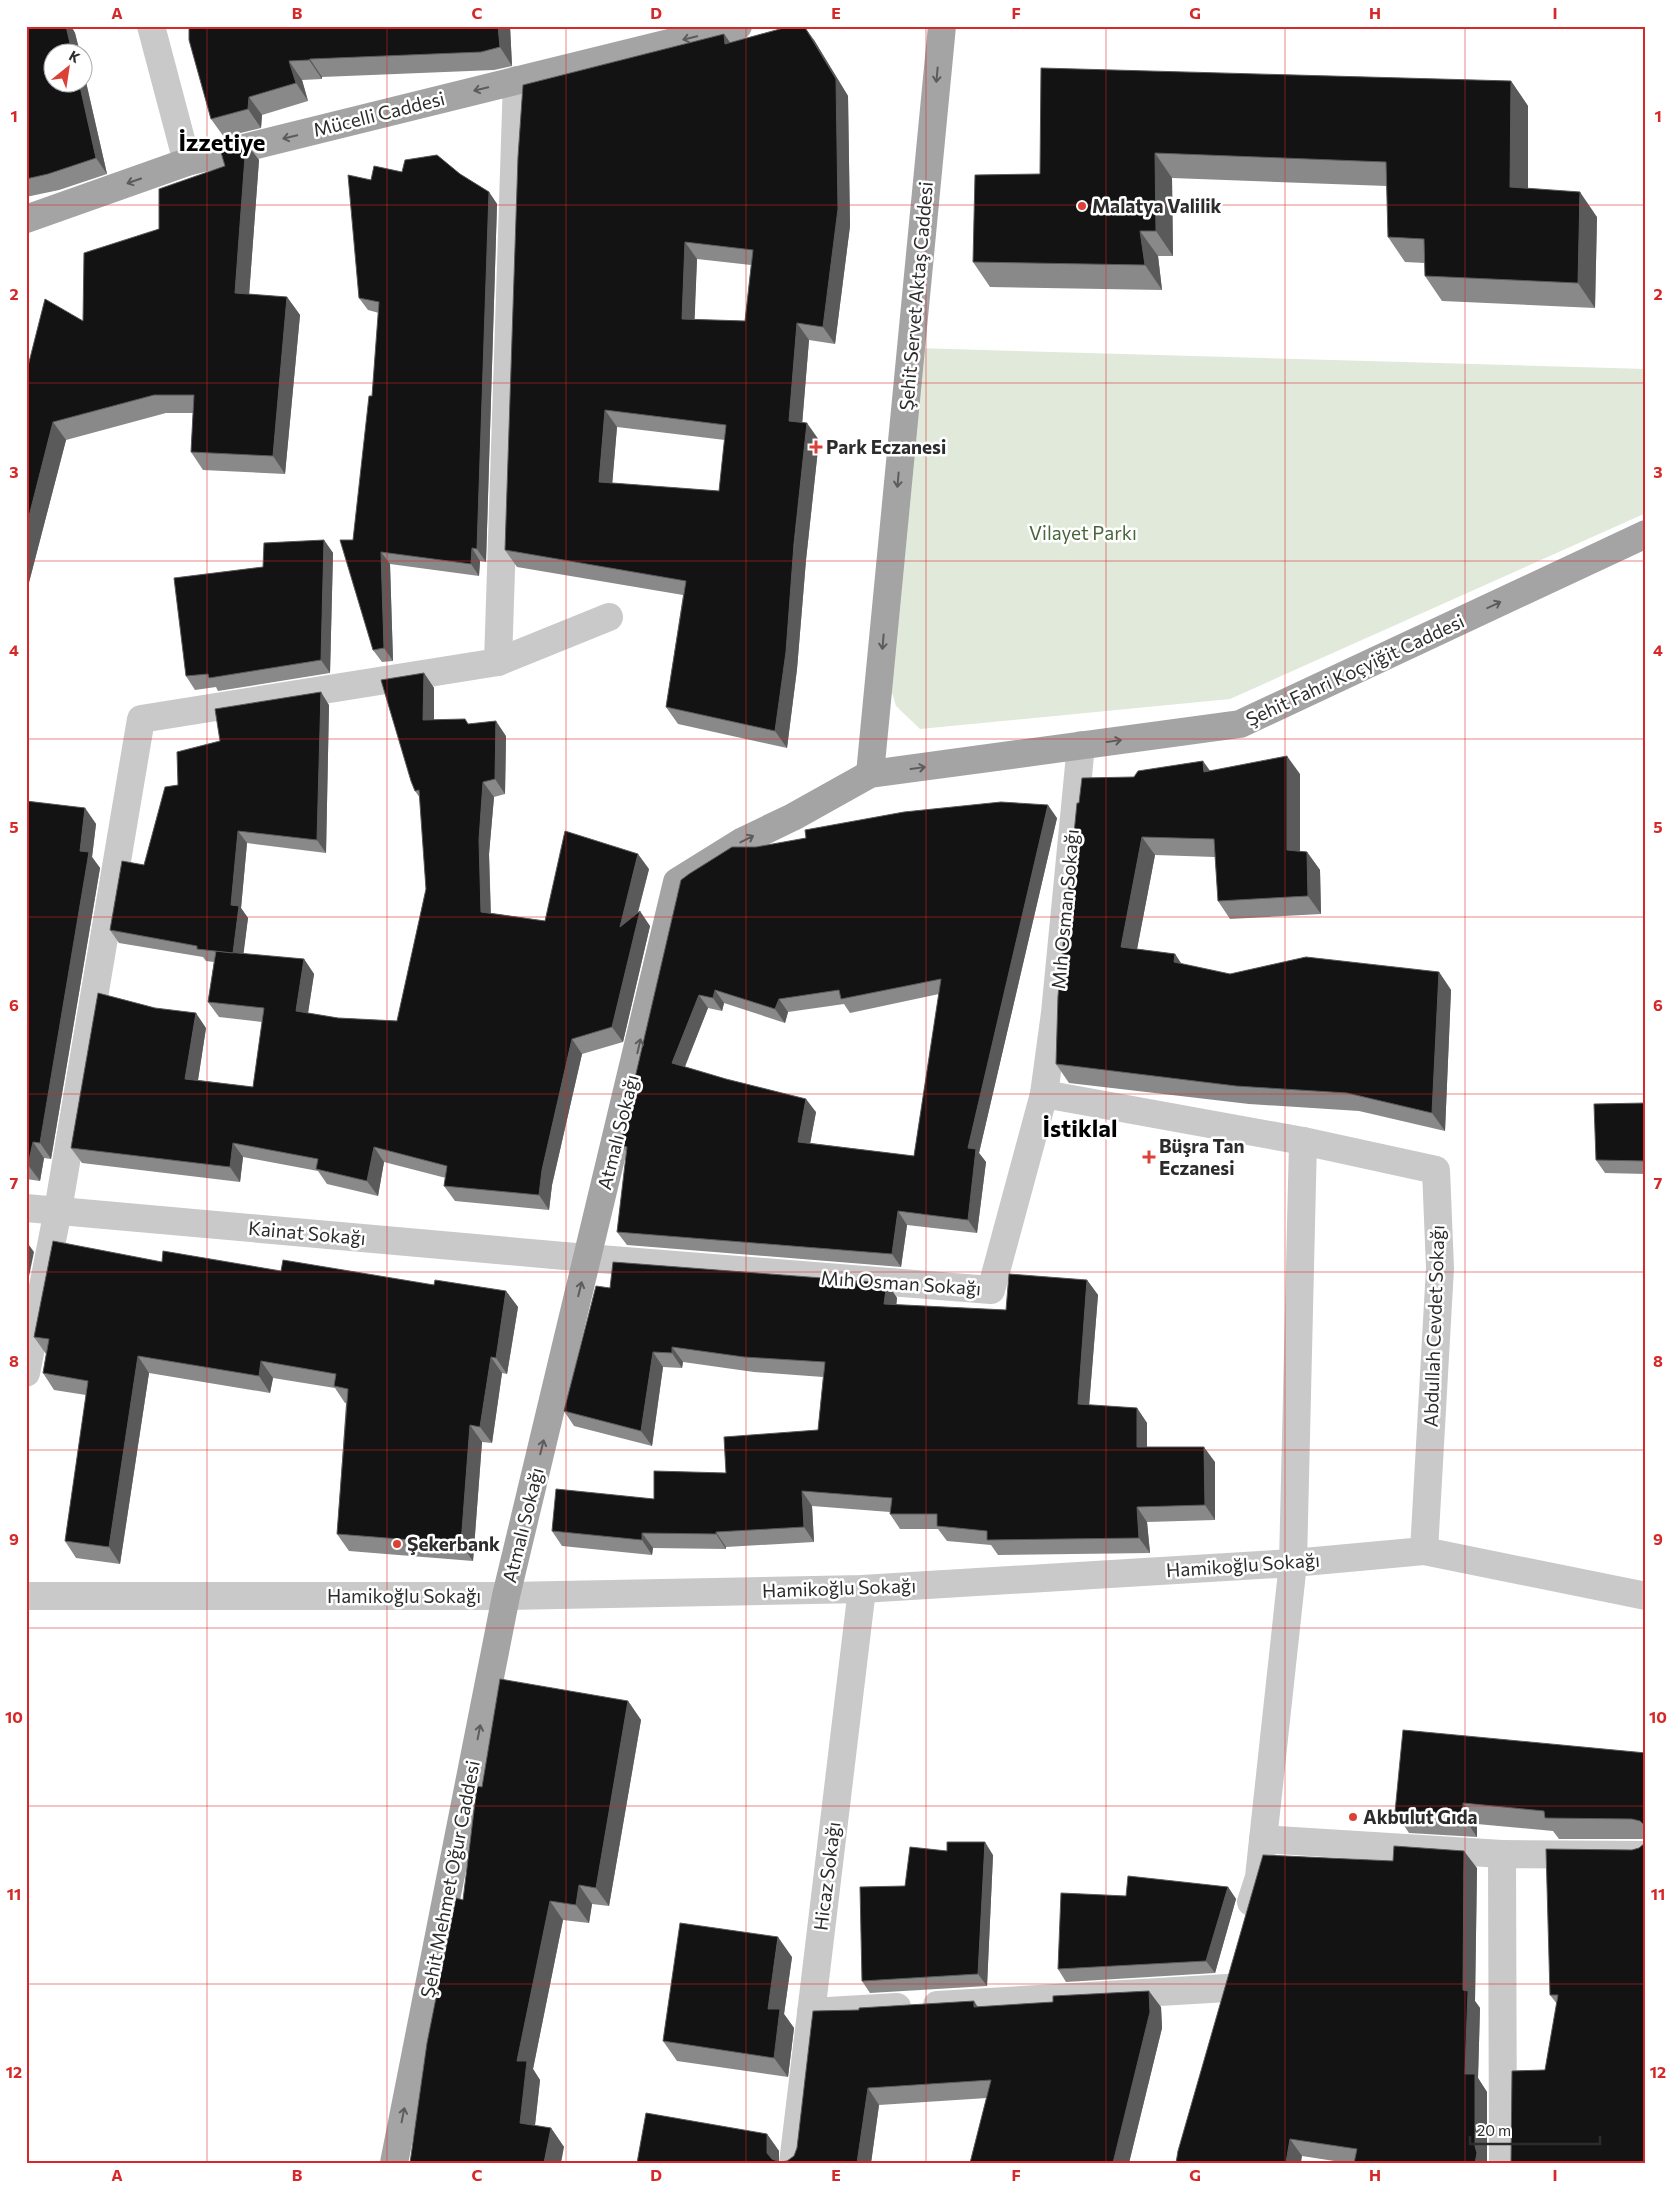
<svg xmlns="http://www.w3.org/2000/svg" width="1672" height="2189" font-family="Commissioner,sans-serif">
	<style>
		.green { fill: #e0e9da }
		.lines { fill: none; stroke-linecap: round; stroke-linejoin: round }
		.minor { stroke: #c9c9c9; stroke-width: 28 }
		.major { stroke: #a4a4a4; stroke-width: 28 }
		.wall { fill: #898989; fill-rule: evenodd }
		.shaded-wall { fill: #5a5a5a }
		.building { fill: #131313; stroke: #5a5a5a; fill-rule: evenodd }
		.oneway { stroke: #5c5c5c }
		.grid { fill: none; stroke: #d62828; stroke-width: 1; stroke-opacity: 0.55 }
		.poi-dot { fill: #db4136; stroke: #fff; stroke-width: 2 }
		.labels { text-anchor: middle; stroke-width: 5; stroke-linejoin: round; paint-order: stroke }
		.street-label { font-size: 19px; fill: #2c2c2c; stroke: #fff }
		.poi-label { font-size: 19px; font-weight: bold; fill: #2c2c2c; stroke: #fff; text-anchor: start }
		.park-label { font-size: 19px; fill: #49653c; stroke: #fff }
		.district-label { font-size: 24px; font-weight: bold; fill: #000; stroke: #fff }
		.neatline { fill: none; stroke: #d62828; stroke-width: 2 }
		.grid-label { font-size: 16px; text-anchor: middle; font-weight: bold; fill: #d62828 }
	</style>
	<rect width="100%" height="100%" fill="#fff"/>
	<path class="green" d="M915,348l731,21v144l-416,186 -310,30 -24,-23 -8,-27z"/>
	<g class="lines">
		<g class="minor">
			<path d="M151,26l36,136"/>
			<path d="M498,662l111,-45"/>
			<path d="M1044,1094l259,47 133,29 4,98 -16,283"/>
			<path d="M26,1208l561,50 404,32 53,-196 11,-81 26,-268"/>
			<path d="M26,1373l32,-163 83,-491 357,-57 19,-582"/>
			<path d="M26,1596h480l356,-7 431,-26 131,-12 222,45"/>
			<path d="M1263,1839l239,15"/>
			<path d="M1251,1902l8,-25 34,-314 10,-422"/>
			<path d="M937,2005l290,-17"/>
			<path d="M811,2012l86,-5"/>
			<path d="M793,2163l69,-574"/>
			<path d="M1503,2163l-1,-309 144,1"/>
		</g>
		<g class="major">
			<path d="M26,219l161,-57 551,-136"/>
			<path d="M870,774l72,-748"/>
			<path d="M394,2163l112,-567 171,-714 66,-41 50,-24 77,-43 370,-50 406,-190"/>
		</g>
	</g>
	<g class="wall">
		<path d="M26,26h45l4,7 32,141 -48,16 -33,7z"/>
		<path d="M189,26h321l2,40 -18,4 -172,7v2l-20,1 6,21 -46,14 -1,13 -37,9 -13,-18z"/>
		<path d="M724,34l6,8 84,-2 34,56 2,130 -15,118 -26,-4 -7,83 17,17 -13,120 -9,109 -10,79 -109,-24 -12,-17 17,-112 -166,-28 -12,-17zM697,259l54,6 -6,56 -51,-1zM617,427l108,13 -6,51 -107,-8z"/>
		<path d="M1511,81l17,25v83l69,28 -2,91 -153,-7 -17,-25v-13l-20,-1 -17,-25 -1,-51 -215,-8 1,78h-15l4,34 -172,-3 -17,-25 67,-88z"/>
		<path d="M246,143l13,17 -10,134 38,3 13,18 -15,159 -82,-4 -12,-18 2,-39h-27l-100,27 -40,154v-220l57,-53 76,-92 66,-63z"/>
		<path d="M402,172l58,2 29,18 8,12 -11,358 -6,-1 -1,15 -89,-12 3,97 -11,1 -9,-12 -20,-110 19,-144 7,-83 -11,-3 -9,-12 12,-118z"/>
		<path d="M324,540l9,13 -3,120 -112,18 -2,-4 -21,3 -9,-14 77,-109z"/>
		<path d="M424,673l10,15v32l35,4 37,12 -1,58 -11,3 -5,57 2,59 54,8 104,-52 -11,44 12,13 -27,116 -41,12 -30,131 -3,25 -94,-9 -11,-15 2,-8 -62,-16 -6,34 -51,-12 -9,-13 -75,-14 -3,25 -158,-19 -11,-15 135,-120 -8,52 55,7 9,-65 -43,-5 -11,-15 6,-40 -8,-1 -3,-4 -84,-14 -9,-13 34,-65 76,-124 109,-36 -3,148 -79,-10 -6,65 7,10 -5,36 61,5 10,15 -6,39 30,5 59,3 29,-132 -6,-91 -5,-7z"/>
		<path d="M1210,770l90,4v77l7,1 13,18 1,44 -91,5 -12,-18 -3,-44 -60,-2 -18,94 38,5 6,10 49,10 209,-2 12,18 -6,141 -86,-20 -110,-7 -180,-21 -13,-19 23,-261 55,-26z"/>
		<path d="M26,801l59,7 11,16 -4,33 8,11 -49,291 -7,-1 -4,23 -14,-2z"/>
		<path d="M1057,818l-78,335 7,9 -9,71 -70,-8 -6,42 -274,-22 -10,-13 10,-79 -6,-8 135,-298zM939,994l-25,162 -104,-13 6,-31 -131,-45 23,-59 14,3 2,-8 61,20 3,-11 56,-8 6,9z"/>
		<path d="M1646,1103v71l-41,-1 -9,-13z"/>
		<path d="M162,1262l344,29 12,16 -11,67 -5,-1 -10,70 -10,-1 -9,119 -124,-10 -12,-17 9,-131h-1l-10,-15 -62,-10 -3,15 -121,-20 -29,191 -44,-6 -11,-17 21,-146 -32,-5 -11,-17 3,-19 -12,-17z"/>
		<path d="M1087,1280l11,15 -9,110 48,3 10,15v24l68,15v58l-68,2 3,31 -152,2 -7,-10 -44,-4 -9,-12h-38l-10,-15v-2l-78,-6 2,36 -88,5v2l-73,-1 -1,7 -90,-9 -10,-15 102,-32 72,-26 92,-43 5,-53 -69,-5 -71,-10 -1,6 -19,-1 -11,79 -78,-20 -10,-15 46,-123 277,-5 10,15 -1,7 110,5z"/>
		<path d="M628,1701l13,19 -32,186 -17,-2 -3,19 -26,-3 -30,149 7,11 -5,46 16,2 13,19 -154,16 53,-263 19,-113z"/>
		<path d="M1646,1753v410l-101,-93 12,-66 -7,-9 82,-145 7,-2 6,-5 1,-4h-87l-6,-8 -76,-7v13l-68,-4 -14,-21z"/>
		<path d="M947,1851l46,4 -6,131 -117,7 -8,-12 43,-95z"/>
		<path d="M1477,1868l-2,133 5,7 -2,70 9,14v71h-140l-45,-7 -126,7z"/>
		<path d="M1228,1887l8,12 -21,74 -149,9 -8,-13z"/>
		<path d="M792,1957l-8,57 10,14 -6,49 -111,-16 -14,-20z"/>
		<path d="M978,2007h183l1,21 -33,135h-159l17,-65 -108,7 -8,58h-234l130,-29 12,17v10h8l7,-5 65,-146z"/>
	</g>
	<g class="shaded-wall">
		<path d="M66,26h5l4,7 5,19h-8z"/>
		<path d="M498,26h12l2,40 -12,-19z"/>
		<path d="M804,26l10,14 34,56 2,130 -15,118 -12,-17z"/>
		<path d="M724,34l12,17 -11,-7z"/>
		<path d="M310,59l12,18v2l-13,-19z"/>
		<path d="M289,61l13,19 6,21 -12,-18z"/>
		<path d="M82,65l25,109 -11,-16 -17,-76h3z"/>
		<path d="M1511,81l17,25v106l-18,-25z"/>
		<path d="M249,97l13,18 -1,13 -13,-19z"/>
		<path d="M246,143l13,17 -11,150 -13,-17z"/>
		<path d="M1155,153l17,25 1,78 -17,-25z"/>
		<path d="M489,192l8,12 -11,358 -9,-13z"/>
		<path d="M1580,192l17,25 -2,91 -17,-25z"/>
		<path d="M1140,231l18,25 4,34 -17,-25z"/>
		<path d="M685,242l12,17 -3,77 -12,-17z"/>
		<path d="M287,297l13,18 -15,159 -12,-18z"/>
		<path d="M797,323l12,17 -8,98 -12,-17z"/>
		<path d="M605,410l12,17 -6,72 -12,-17z"/>
		<path d="M53,422l13,18 -40,154v-66z"/>
		<path d="M807,423l12,17 -13,120 -9,109 -10,79 -12,-17z"/>
		<path d="M324,540l9,13 -3,120 -9,-13z"/>
		<path d="M472,548l8,13 -1,15 -8,-12z"/>
		<path d="M381,552l9,12 3,97 -9,-13z"/>
		<path d="M424,673l10,15v47l-11,-15z"/>
		<path d="M321,692l8,13 -3,148 -9,-13z"/>
		<path d="M496,721l10,15 -1,58 -10,-15z"/>
		<path d="M1287,756l13,18v94l-13,-18z"/>
		<path d="M1203,761l13,18 -12,-7z"/>
		<path d="M483,782l11,15 -5,57 2,73 -10,-15 -2,-72z"/>
		<path d="M1048,805l9,13 -78,335 7,9 -9,71 -9,-13v-72z"/>
		<path d="M85,808l11,16 -4,33 8,11 -49,291 -11,-16 40,-292z"/>
		<path d="M238,831l9,12 -6,65 7,10 -6,48 -9,-13 -2,-48z"/>
		<path d="M1142,837l13,18 -21,110 -13,-18z"/>
		<path d="M1307,852l13,18 1,44 -13,-18z"/>
		<path d="M638,854l11,15 -19,73 -10,-15z"/>
		<path d="M640,911l10,15 -27,116 -11,-15z"/>
		<path d="M1175,954l12,18 -13,-10z"/>
		<path d="M304,959l10,15 -8,52 -10,-15z"/>
		<path d="M1439,972l12,18 -6,141 -13,-18z"/>
		<path d="M715,990l9,13 -2,8 -9,-13z"/>
		<path d="M699,995l9,13 -27,68 -9,-13z"/>
		<path d="M779,999l9,13 -3,11 -10,-14z"/>
		<path d="M196,1013l10,15 -10,65 -11,-14z"/>
		<path d="M572,1039l10,15 -30,131 -3,25 -10,-15 3,-25z"/>
		<path d="M806,1099l10,13 -8,43 -10,-13z"/>
		<path d="M33,1142l11,16 -4,23 -12,-16z"/>
		<path d="M233,1143l10,14 -3,25 -10,-15z"/>
		<path d="M374,1147l10,15 -6,34 -11,-15z"/>
		<path d="M898,1211l9,14 -6,42 -9,-13z"/>
		<path d="M26,1241l8,11 -8,39z"/>
		<path d="M1087,1280l11,15 -10,124 -10,-15z"/>
		<path d="M887,1283l10,15 -2,21 -11,-15z"/>
		<path d="M506,1291l12,16 -11,67 -11,-16z"/>
		<path d="M672,1347l11,15 -1,6 -10,-15z"/>
		<path d="M653,1352l10,15 -11,79 -11,-15z"/>
		<path d="M138,1356l11,17 -29,191 -11,-17z"/>
		<path d="M491,1357l11,16 -10,70 -12,-16z"/>
		<path d="M261,1361l12,17 -3,15 -11,-17z"/>
		<path d="M1137,1408l10,15v39l-10,-15z"/>
		<path d="M470,1425l12,17 -9,119 -12,-17z"/>
		<path d="M1204,1447l11,15v58l-10,-15z"/>
		<path d="M802,1491l10,15 2,36 -10,-15z"/>
		<path d="M1137,1507l10,15 3,31 -11,-15z"/>
		<path d="M716,1532l10,15v2l-10,-15z"/>
		<path d="M642,1533l11,15 -1,7 -10,-15z"/>
		<path d="M628,1701l13,19 -32,186 -13,-18z"/>
		<path d="M1463,1803l14,21v13l-14,-21z"/>
		<path d="M985,1842l8,13 -6,131 -9,-12z"/>
		<path d="M1464,1851l13,17 -2,133 5,7 -2,70 9,14v71h-12v-17l-10,-72 -2,-84z"/>
		<path d="M579,1885l13,19 -3,19 -13,-18z"/>
		<path d="M1228,1887l8,12 -21,74 -9,-12z"/>
		<path d="M550,1901l13,19 -30,149 7,11 -7,62 -13,-19 -3,-62z"/>
		<path d="M778,1937l14,20 -8,57 10,14 -6,49 -14,-19 -6,-49z"/>
		<path d="M1149,1991l12,16 1,21 -33,135h-16z"/>
		<path d="M974,2001l11,17 -11,-11z"/>
		<path d="M868,2088l11,17 -8,58h-14z"/>
		<path d="M551,2128l13,19 -3,16h-17z"/>
		<path d="M767,2134l12,17v12h-5l-7,-10z"/>
		<path d="M1290,2139l12,17 -1,7h-15z"/>
	</g>
	<g class="building">
		<path d="M26,26h40l6,26h-20v30h27l17,76 -48,16 -22,5z"/>
		<path d="M189,26h309l2,21 -19,5 -171,7 -1,1 -20,1 7,22 -47,14 -1,12 -37,10 -22,-79z"/>
		<path d="M791,26h13l32,53 2,130 -15,118 -26,-4 -8,98 18,2 -13,121 -8,108 -11,79 -109,-24 20,-126 -181,-31 13,-393 5,-72 201,-51 1,10zM685,242l68,8 -8,71 -63,-2zM605,410l121,15 -7,66 -120,-9z"/>
		<path d="M1041,68l470,13 -1,106 70,5 -2,91 -153,-7 -1,-37 -36,-2 -2,-75 -231,-9 1,78h-16l5,34 -172,-3 2,-87 65,-1z"/>
		<path d="M246,143l-11,150 52,4 -14,159 -82,-4 3,-57h-40l-101,27 -27,106v-154l19,-75 38,22 1,-68 75,-24v-40l66,-23 -5,-17z"/>
		<path d="M437,155l23,19 29,18 -12,357 -5,-1 -1,16 -90,-12 3,96 -11,2 -33,-110h13l16,-144h3l7,-94 -20,-4 -11,-123 23,5 3,-14 28,6 3,-12z"/>
		<path d="M324,540l-3,120 -112,18 -1,-4 -22,2 -12,-98 89,-11 1,-24z"/>
		<path d="M424,673l-1,47 42,-1 3,5 28,-3 -1,58 -12,3 -4,58 2,72 64,9 20,-90 73,23 -18,73 20,-16 -28,116 -40,12 -30,131 -3,25 -95,-9 3,-20 -73,-19 -7,34 -51,-12 2,-10 -85,-16 -3,24 -159,-19 27,-155 57,15 41,5 -11,66 68,8 11,-79 -56,-6 8,-51 88,8 -8,52 42,7 59,3 29,-132 -7,-99 -4,1 -4,-10 -30,-101z"/>
		<path d="M321,692l-4,148 -79,-9 -7,74 8,1 -6,47 -36,-4v-3l-87,-16 12,-69 22,4 21,-78 13,-2 -1,-33 43,-11 -5,-32z"/>
		<path d="M1287,756v94l20,2 1,44 -90,5 -4,-62 -72,-2 -21,110 54,7 -1,8 56,12 76,-17 133,15 -7,141 -85,-20 -111,-7 -180,-22 2,-68 19,-193h2l3,-25 52,-1 4,-6 65,-10 1,11z"/>
		<path d="M26,801l59,7 -5,43 9,1 -49,291 -7,-1 -5,23h-2z"/>
		<path d="M1001,802l47,3 -80,343 8,1 -8,71 -70,-9 -6,43 -275,-22 10,-85 -6,-2 4,-24 56,-241 8,-6 43,-27h24l50,-9 -1,-8 99,-18zM941,979l-27,177 -116,-14 8,-43 -80,-20 -54,-16 27,-68 14,3 2,-8 60,19 4,-10 60,-9 2,9z"/>
		<path d="M1646,1103v58l-50,-1 -2,-56z"/>
		<path d="M53,1241l109,21 1,-11 118,20 2,-11 151,25 1,-5 71,11 -10,67 -5,-1 -11,70 -10,-2 -9,119 -124,-10 11,-145 -14,-3 2,-12 -75,-13 -2,15 -121,-20 -29,191 -44,-6 23,-160 -45,-8 6,-34 -15,-2z"/>
		<path d="M613,1262l274,21 -3,21 122,6 3,-36 78,6 -9,124 59,4v39h67l1,58 -68,2 2,31 -152,2v-9l-50,-5v-12h-47l2,-16 -90,-7 2,36 -88,5v2l-74,-1v7l-90,-9 4,-42 98,10v-28l72,2 -2,-36 94,-7 7,-68 -81,-5 -72,-10v6l-19,-1 -12,79 -77,-20 32,-125 14,2z"/>
		<path d="M500,1679l128,22 -32,187 -17,-3 -3,20 -26,-4 -33,160h10l-7,62 31,5 -7,35h-134l17,-120 29,-145 7,2 14,-114 5,1z"/>
		<path d="M1403,1730l243,23v76l-1,-3 -5,-5 -8,-2 -87,-1 -1,-7 -81,-8v13l-68,-4z"/>
		<path d="M1646,1839v324h-135l1,-92 33,-1 13,-75h-8l-4,-146 86,1 7,-2 6,-5z"/>
		<path d="M947,1842h38l-7,132 -116,7 -2,-94 45,-1 5,-39 37,4z"/>
		<path d="M1394,1846l70,5 -1,139 5,1 -3,83h10v72l2,7 -2,10h-121l3,-14 -67,-10 -4,24h-110l2,-12 85,-296 130,6z"/>
		<path d="M1128,1876l100,11 -22,74 -148,8 3,-76 65,3z"/>
		<path d="M680,1923l98,14 -10,72h12l-6,49 -111,-17z"/>
		<path d="M1149,1991l1,21 -37,151h-143l21,-83 -123,8 -11,75h-220l9,-50 121,21v19l5,6 8,3 7,-1 7,-5 3,-8 16,-137 46,-1v-2l115,-7v6l79,-5v-6z"/>
	</g>
	<defs><path id="oneway-shaft" d="M-6 0H5M1.5-3L5.5 0L1.5 3" fill="none" stroke-width="1.6" stroke-linecap="round" stroke-linejoin="round" transform="scale(1.25)"/></defs>
	<g class="oneway">
		<use href="#oneway-shaft" transform="translate(690 38) rotate(166)"/>
		<use href="#oneway-shaft" transform="translate(937 75) rotate(95)"/>
		<use href="#oneway-shaft" transform="translate(481 89) rotate(166)"/>
		<use href="#oneway-shaft" transform="translate(290 137) rotate(166)"/>
		<use href="#oneway-shaft" transform="translate(134 181) rotate(161)"/>
		<use href="#oneway-shaft" transform="translate(898 480) rotate(95)"/>
		<use href="#oneway-shaft" transform="translate(1494 605) rotate(-25)"/>
		<use href="#oneway-shaft" transform="translate(883 642) rotate(95)"/>
		<use href="#oneway-shaft" transform="translate(1114 741) rotate(-8)"/>
		<use href="#oneway-shaft" transform="translate(918 768) rotate(-8)"/>
		<use href="#oneway-shaft" transform="translate(747 839) rotate(-27)"/>
		<use href="#oneway-shaft" transform="translate(639 1046) rotate(-77)"/>
		<use href="#oneway-shaft" transform="translate(580 1289) rotate(-76)"/>
		<use href="#oneway-shaft" transform="translate(542 1447) rotate(-76)"/>
		<use href="#oneway-shaft" transform="translate(479 1732) rotate(-79)"/>
		<use href="#oneway-shaft" transform="translate(403 2115) rotate(-79)"/>
	</g>
	<path class="grid" d="M207,26v2137M387,26v2137M566,26v2137M746,26v2137M926,26v2137M1106,26v2137M1285,26v2137M1465,26v2137M26,205h1620M26,383h1620M26,561h1620M26,739h1620M26,917h1620M26,1094h1620M26,1272h1620M26,1450h1620M26,1628h1620M26,1806h1620M26,1984h1620"/>
	<g class="poi-dot">
		<circle cx="1082" cy="206" r="5"/>
		<path d="M813.5 439.5h5v5h5v5h-5v5h-5v-5h-5v-5h5z"/>
		<path d="M1146.5 1149.5h5v5h5v5h-5v5h-5v-5h-5v-5h5z"/>
		<circle cx="397" cy="1544" r="5"/>
		<circle cx="1353" cy="1817" r="5"/>
	</g>
	<g class="labels">
		<g class="street-label">
			<text transform="translate(379 114) rotate(-14)" y="7">Mücelli Caddesi</text>
			<text transform="translate(916 296) rotate(-85)" y="7">Şehit Servet Aktaş Caddesi</text>
			<text transform="translate(1355 670) rotate(-25)" y="7">Şehit Fahri Koçyiğit Caddesi</text>
			<text transform="translate(1065 909) rotate(-85)" y="7">Mıh Osman Sokağı</text>
			<text transform="translate(618 1132) rotate(-76)" y="7">Atmalı Sokağı</text>
			<text transform="translate(307 1233) rotate(5)" y="7">Kainat Sokağı</text>
			<text transform="translate(901 1283) rotate(4)" y="7">Mıh Osman Sokağı</text>
			<text transform="translate(1434 1326) rotate(-88)" y="7">Abdullah Cevdet Sokağı</text>
			<text transform="translate(523 1525) rotate(-76)" y="7">Atmalı Sokağı</text>
			<text transform="translate(1243 1565) rotate(-4)" y="7">Hamikoğlu Sokağı</text>
			<text transform="translate(839 1588) rotate(-2)" y="7">Hamikoğlu Sokağı</text>
			<text x="404" y="1603">Hamikoğlu Sokağı</text>
			<text transform="translate(827 1876) rotate(-83)" y="7">Hicaz Sokağı</text>
			<text transform="translate(450 1879) rotate(-79)" y="7">Şehit Mehmet Oğur Caddesi</text>
		</g>
		<g class="poi-label">
			<text x="1092" y="213">Malatya Valilik</text>
			<text x="826" y="454">Park Eczanesi</text>
			<text x="1159" y="1153">Büşra Tan<tspan x="1159" dy="22">Eczanesi</tspan></text>
			<text x="407" y="1551">Şekerbank</text>
			<text x="1363" y="1824">Akbulut Gıda</text>
		</g>
		<g class="park-label">
			<text x="1083" y="540">Vilayet Parkı</text>
		</g>
		<g class="district-label">
			<text x="222" y="151">İzzetiye</text>
			<text x="1080" y="1137">İstiklal</text>
		</g>
	</g>
	<rect width="1672" height="2189" fill="none" stroke="#ffffff" stroke-width="55"/>
	<g transform="translate(68 68) rotate(30)"><circle r="24" fill="#ffffff" stroke="#ababab"/>
	<path d="M0-4L9 19L0 12L-9 19Z" fill="#db4136"/>
	<text y="-8" font-size="14" font-weight="bold" text-anchor="middle" fill="#2c2c2c">K</text>
	</g>
	<path d="M1470 2136v8h130v-8" fill="none" stroke="#2c2c2c" stroke-width="2.5"/>
	<text x="1477" y="2136" font-size="15" fill="#2c2c2c" stroke="#ffffff" stroke-width="4" paint-order="stroke">20 m</text>
	<rect x="28" y="28" width="1616" height="2134" class="neatline"/>
	<g class="grid-label">
		<text x="117" y="19">A</text>
		<text x="297" y="19">B</text>
		<text x="477" y="19">C</text>
		<text x="656" y="19">D</text>
		<text x="836" y="19">E</text>
		<text x="1016" y="19">F</text>
		<text x="1195" y="19">G</text>
		<text x="1375" y="19">H</text>
		<text x="1555" y="19">I</text>
		<text x="14" y="122">1</text>
		<text x="1658" y="122">1</text>
		<text x="14" y="300">2</text>
		<text x="1658" y="300">2</text>
		<text x="14" y="478">3</text>
		<text x="1658" y="478">3</text>
		<text x="14" y="656">4</text>
		<text x="1658" y="656">4</text>
		<text x="14" y="833">5</text>
		<text x="1658" y="833">5</text>
		<text x="14" y="1011">6</text>
		<text x="1658" y="1011">6</text>
		<text x="14" y="1189">7</text>
		<text x="1658" y="1189">7</text>
		<text x="14" y="1367">8</text>
		<text x="1658" y="1367">8</text>
		<text x="14" y="1545">9</text>
		<text x="1658" y="1545">9</text>
		<text x="14" y="1723">10</text>
		<text x="1658" y="1723">10</text>
		<text x="14" y="1900">11</text>
		<text x="1658" y="1900">11</text>
		<text x="14" y="2078">12</text>
		<text x="1658" y="2078">12</text>
		<text x="117" y="2181">A</text>
		<text x="297" y="2181">B</text>
		<text x="477" y="2181">C</text>
		<text x="656" y="2181">D</text>
		<text x="836" y="2181">E</text>
		<text x="1016" y="2181">F</text>
		<text x="1195" y="2181">G</text>
		<text x="1375" y="2181">H</text>
		<text x="1555" y="2181">I</text>
	</g>
</svg>
